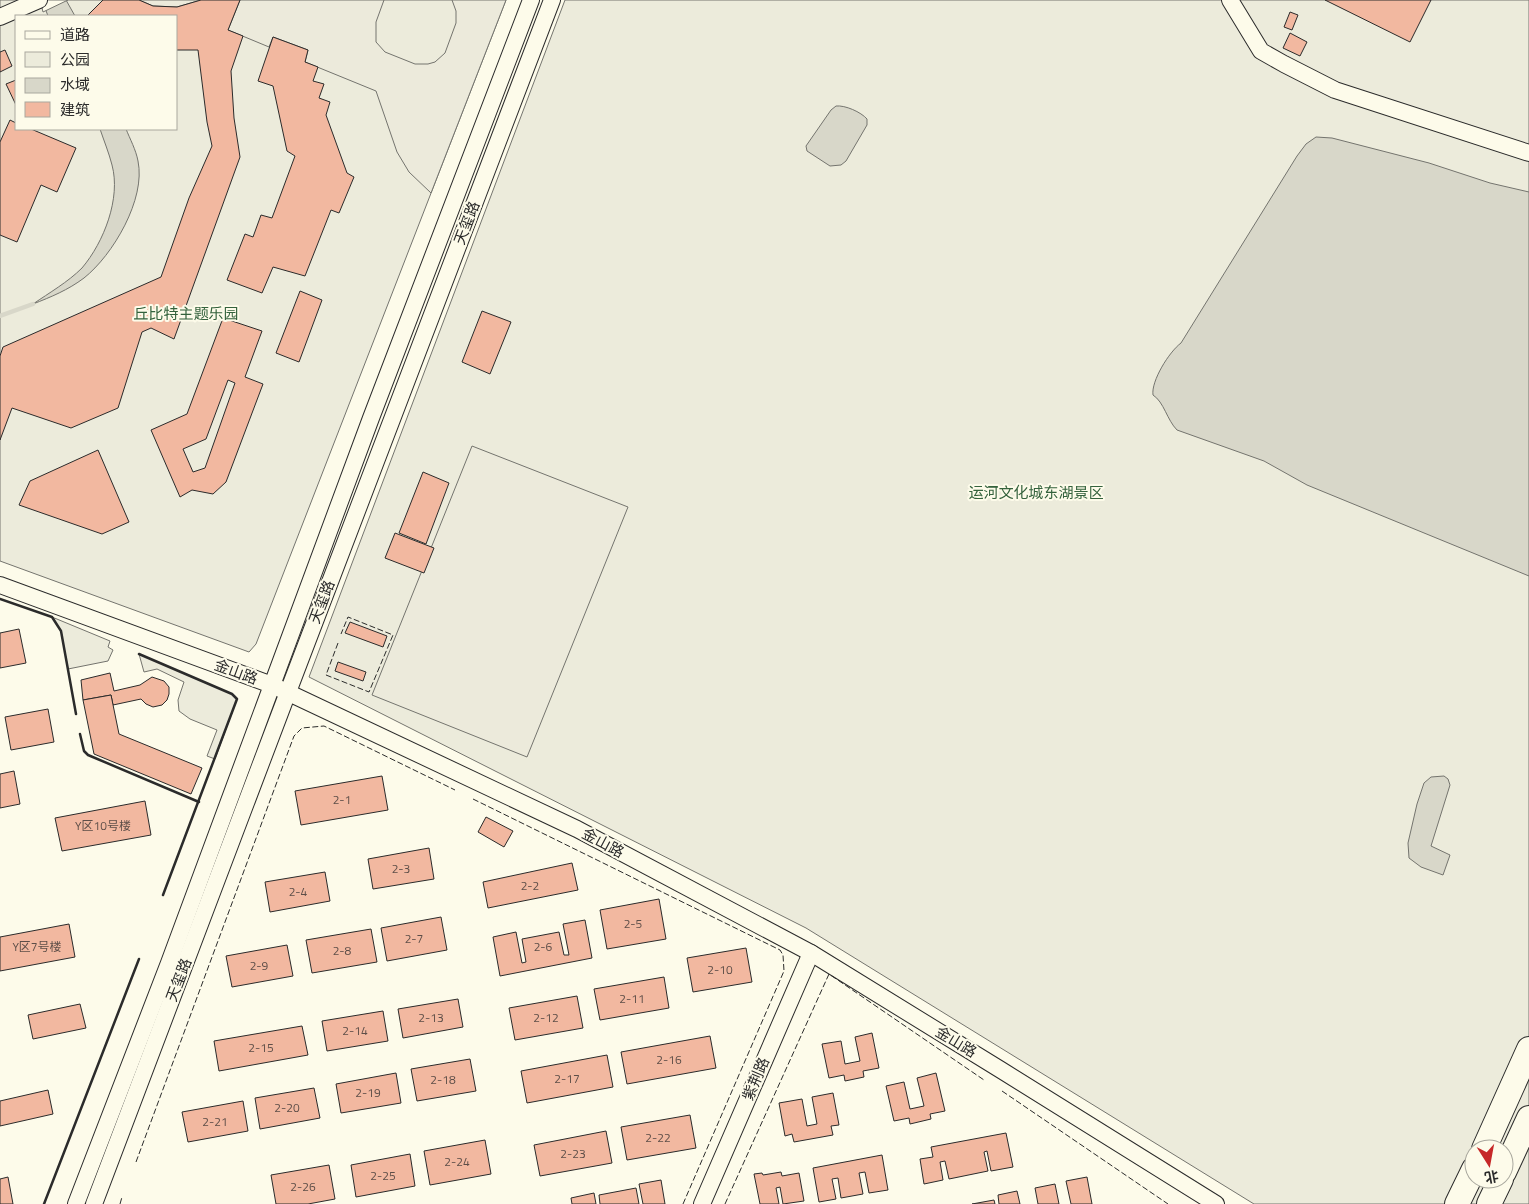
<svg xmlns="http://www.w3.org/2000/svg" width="1529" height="1204" font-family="'Titillium Web','Noto Sans SC',sans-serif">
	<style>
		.green { fill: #ecebdb; stroke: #74746e; fill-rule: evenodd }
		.parking { fill: #eceadb; stroke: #74746e }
		.water { fill: #d8d7c9; stroke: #74746e }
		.pier { fill: #fdfbea; stroke: #74746e }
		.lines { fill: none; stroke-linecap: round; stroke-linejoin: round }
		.stream { stroke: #d8d7c9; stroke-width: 4.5 }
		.building { fill: #f2b8a0; stroke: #2b2b2b; fill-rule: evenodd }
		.minor-casing { stroke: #2b2b2b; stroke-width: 18 }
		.highway-casing { stroke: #2b2b2b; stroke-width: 26 }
		.minor { stroke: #fdfbea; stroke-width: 16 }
		.highway { stroke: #fdfbea; stroke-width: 24 }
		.fence { stroke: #2b2b2b; stroke-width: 1; stroke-dasharray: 6 2.5; stroke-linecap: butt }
		.wall { stroke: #2b2b2b; stroke-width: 2.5 }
		.labels { text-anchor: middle; stroke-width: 4; stroke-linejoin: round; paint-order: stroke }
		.number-label { font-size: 12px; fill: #5d4e48 }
		.street-label { font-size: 15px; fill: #2b2b2b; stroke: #fdfbea }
		.park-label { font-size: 15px; fill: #34623c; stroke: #fdfbea }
	</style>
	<rect width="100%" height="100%" fill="#fdfbea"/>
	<g class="green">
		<path d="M0,0h506l-250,644 -7,8 -249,-91zM16,16h160v113h-160z"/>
		<path d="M565,0h964v1204h-275l-448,-276 -497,-251zM1474,1149h30v30h-30z"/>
		<path d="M52,617l58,24 -2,6 5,3 -5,11 -40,8 -7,-38z"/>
		<path d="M139,654l93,40 5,5 -22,60 -8,-3 10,-26 -27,-11 -11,-8 -1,-11 6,-18 -27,-13 -13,3z"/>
	</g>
	<g class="parking">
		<path d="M139,0h62l-24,7 -24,-1z"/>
		<path d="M240,0h144l-8,22v20l9,10 30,12h13l7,-2 10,-9 11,-30v-12l-4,-11h54l-75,193 -22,-21 -12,-20 -21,-61 -71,-29 3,-12 -35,-13 -4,10 -41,-17z"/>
		<path d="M472,446l156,61 -101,250 -155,-62z"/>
	</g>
	<g class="water">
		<path d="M42,0h24l9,16h-27z"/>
		<path d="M836,106c9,-1 25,6 31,13v6l-21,36 -5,4 -11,1 -23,-15 -1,-5 25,-36z"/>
		<path d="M100,129h26c4,10 10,21 12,32 8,38 -25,94 -54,117 -16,12 -33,19 -51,26 16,-11 35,-22 49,-36 22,-26 39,-70 30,-103 -3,-12 -8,-24 -12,-36z"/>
		<path d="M1316,137l16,1 97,25 61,20 39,9v384l-222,-91 -43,-24 -87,-31c-10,-10 -13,-28 -24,-35 -2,-14 16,-43 28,-52l116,-187 9,-12z"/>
		<path d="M1444,776l4,3 2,6 -19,61 19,9 -7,20 -22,-8 -12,-9 -1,-15 9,-39 7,-21 7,-6z"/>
	</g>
	<path class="pier" d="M40,0h28l-25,12z"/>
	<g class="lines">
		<path class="stream" d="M0,316l33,-12"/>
	</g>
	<g class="building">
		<path d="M103,0h36l14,6 24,1 24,-7h39l-12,30 15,6 -12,35 3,47 6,39 -66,182 -23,-11 -9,4 -24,76 -47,20 -59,-20 -12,32v-84l3,-9 158,-70 28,-79 23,-52 -5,-24 -9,-72h-22v-34h-89z"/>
		<path d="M1325,0h106l-21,42z"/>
		<path d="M1290,12l8,3 -6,15 -8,-3z"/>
		<path d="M1290,33l17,9 -7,14 -17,-8z"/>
		<path d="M273,37l35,13 -3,12 13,5 -5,14 11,3 -5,14 11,4 -4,13 21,58 7,4 -15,36 -8,-3 -26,66 -32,-9 -11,26 -35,-13 18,-46 8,3 8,-22 11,3 23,-62 -8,-5 -14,-65 -15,-5z"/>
		<path d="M5,50l7,16 -12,6v-20z"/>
		<path d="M16,80v25l-10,-21z"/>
		<path d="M10,120l6,3v6h15l45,19 -19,44 -16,-7 -24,57 -17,-7v-93z"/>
		<path d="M300,291l22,9 -23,62 -23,-9z"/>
		<path d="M482,311l29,11 -21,52 -28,-12z"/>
		<path d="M223,318l39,13 -17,46 18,7 -37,98 -13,12 -21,-4 -12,7 -29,-67 36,-16zM228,380l7,3 -30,85 -12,4 -10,-23 23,-10z"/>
		<path d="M98,450l31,72 -27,12 -83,-29 11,-24z"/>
		<path d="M423,472l26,11 -23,61 -27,-11z"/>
		<path d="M395,533l39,15 -10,25 -39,-15z"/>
		<path d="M350,622l37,14 -4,11 -38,-14z"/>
		<path d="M19,629l7,34 -26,5v-35z"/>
		<path d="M338,662l28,10 -3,9 -28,-10z"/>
		<path d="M110,673l4,18 26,-6 12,-8 12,4 5,6v7l-2,6 -5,5 -9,2 -7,-3 -5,-5 -28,6 -2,-10 -28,5 -2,-20z"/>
		<path d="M111,695l8,39 83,34 -11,26 -97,-40 -11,-54z"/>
		<path d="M48,709l6,33 -43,8 -6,-33z"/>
		<path d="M14,771l6,33 -20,4v-34z"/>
		<path d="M382,776l6,34 -87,15 -6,-34z"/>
		<path d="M145,801l6,34 -89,16 -7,-33z"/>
		<path d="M486,817l27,14 -9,16 -26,-15z"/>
		<path d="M429,848l5,31 -61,10 -5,-30z"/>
		<path d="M572,863l6,27 -90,18 -5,-26z"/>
		<path d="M325,872l5,29 -60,11 -5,-30z"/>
		<path d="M659,899l7,40 -59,10 -7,-39z"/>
		<path d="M441,917l6,33 -60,11 -6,-33z"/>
		<path d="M585,920l7,38 -92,18 -7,-39 23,-5 6,31 4,-1 -4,-23 37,-7 5,23h5l-6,-31z"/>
		<path d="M69,924l6,33 -75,14v-34z"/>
		<path d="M371,929l6,33 -65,11 -6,-33z"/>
		<path d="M287,945l6,31 -61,11 -6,-31z"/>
		<path d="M746,948l6,34 -59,10 -6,-34z"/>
		<path d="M664,977l5,31 -69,12 -6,-31z"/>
		<path d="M577,996l6,32 -68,12 -6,-32z"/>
		<path d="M458,999l5,28 -60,11 -5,-29z"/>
		<path d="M80,1004l6,24 -53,11 -5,-24z"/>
		<path d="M383,1011l5,30 -61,10 -5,-30z"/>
		<path d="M302,1026l6,29 -89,16 -5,-30z"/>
		<path d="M872,1033l7,35 -16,3 1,6 -19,4 -1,-6 -15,3 -7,-34 19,-3 4,23 15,-3 -5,-24z"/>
		<path d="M710,1036l6,32 -89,16 -6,-32z"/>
		<path d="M607,1055l6,32 -86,16 -6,-32z"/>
		<path d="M470,1059l6,32 -59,10 -6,-32z"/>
		<path d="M396,1073l5,30 -60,10 -5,-29z"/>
		<path d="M936,1073l9,38 -15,3 1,5 -21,5 -1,-6 -15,3 -8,-35 18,-4 6,27 14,-3 -7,-28z"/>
		<path d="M314,1088l6,30 -60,11 -5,-31z"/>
		<path d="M48,1090l5,24 -53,12v-25z"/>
		<path d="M833,1093l6,32 -8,1 2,9 -39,7 -2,-8 -7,2 -6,-33 23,-4 5,27 10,-2 -5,-27z"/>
		<path d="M243,1101l5,30 -60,11 -6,-30z"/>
		<path d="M690,1115l6,33 -69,12 -6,-33z"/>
		<path d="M606,1131l6,32 -72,13 -6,-31z"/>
		<path d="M1006,1133l7,34 -22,4 -4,-20 -3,1 4,19 -39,8 -4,-18 -5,1 3,18 -19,4 -4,-25 13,-2 -2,-10z"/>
		<path d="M485,1140l6,34 -61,11 -6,-34z"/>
		<path d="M410,1154l5,32 -59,11 -5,-32z"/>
		<path d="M882,1155l6,35 -19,3 -4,-21 -6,1 4,21 -22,4 -3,-20 -6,1 4,20 -17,3 -6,-34z"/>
		<path d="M329,1165l6,34 -27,5h-32l-5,-29z"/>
		<path d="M781,1172l1,4 17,-3 5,28 -21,3 -3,-17 -4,1 3,16h-19l-6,-30 8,-1 1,2z"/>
		<path d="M8,1177l5,27h-13v-25z"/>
		<path d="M1087,1177l5,27h-21l-5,-23z"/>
		<path d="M661,1180l4,24h-22l-4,-20z"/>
		<path d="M1055,1184l4,20h-21l-3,-16z"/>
		<path d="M636,1188l3,16h-39l-1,-9z"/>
		<path d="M1017,1191l3,13h-21l-1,-9z"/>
		<path d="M594,1193l2,11h-24l-1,-6z"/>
		<path d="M994,1200l1,4h-23z"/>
	</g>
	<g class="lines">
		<defs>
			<g id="minor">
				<path d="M1230,0l31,51 23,13 51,26 194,63"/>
				<path d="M0,17l39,-17"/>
				<path d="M0,585l272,100 305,144 234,124 190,117 215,134"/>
				<path d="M76,1204l93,-241 202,-545 160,-418"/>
				<path d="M94,1204l194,-512 264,-692"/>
				<path d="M702,1204l109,-251"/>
			</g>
			<g id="highway">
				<path d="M1484,1149l45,-100"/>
				<path d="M1504,1172l25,-54"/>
				<path d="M1457,1204l17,-35"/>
				<path d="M1489,1204l12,-25"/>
			</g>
		</defs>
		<use href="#minor" class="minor-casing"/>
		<use href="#highway" class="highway-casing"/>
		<use href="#minor" class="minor"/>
		<use href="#highway" class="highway"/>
		<g class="fence">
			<path d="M338,643l-12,32 43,17 24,-57 -45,-18 -7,17"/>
			<path d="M473,799l307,151 3,5 1,16 -101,233"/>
			<path d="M1002,1091l166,113"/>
			<path d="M136,1162l158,-426 8,-8 22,-2 131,64"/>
			<path d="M120,1204l2,-7"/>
			<path d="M725,1204l104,-230 155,106"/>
		</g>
		<g class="wall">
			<path d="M0,599l52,18 9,14 15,83"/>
			<path d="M139,654l93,40 5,5 -74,196"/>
			<path d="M80,734l4,17 4,4 111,47"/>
			<path d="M44,1204l95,-245"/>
		</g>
	</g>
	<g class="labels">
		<g class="number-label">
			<text x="342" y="804">2-1</text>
			<text x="103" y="830">Y区10号楼</text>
			<text x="401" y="873">2-3</text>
			<text x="530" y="890">2-2</text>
			<text x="298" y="896">2-4</text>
			<text x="633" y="928">2-5</text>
			<text x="414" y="943">2-7</text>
			<text x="37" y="951">Y区7号楼</text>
			<text x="543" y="951">2-6</text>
			<text x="342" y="955">2-8</text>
			<text x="259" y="970">2-9</text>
			<text x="720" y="974">2-10</text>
			<text x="632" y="1003">2-11</text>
			<text x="431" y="1022">2-13</text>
			<text x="546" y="1022">2-12</text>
			<text x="355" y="1035">2-14</text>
			<text x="261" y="1052">2-15</text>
			<text x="669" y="1064">2-16</text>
			<text x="567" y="1083">2-17</text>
			<text x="443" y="1084">2-18</text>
			<text x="368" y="1097">2-19</text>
			<text x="287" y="1112">2-20</text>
			<text x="215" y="1126">2-21</text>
			<text x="658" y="1142">2-22</text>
			<text x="573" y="1158">2-23</text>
			<text x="457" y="1166">2-24</text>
			<text x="383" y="1180">2-25</text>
			<text x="303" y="1191">2-26</text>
		</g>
		<g class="street-label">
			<text transform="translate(467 223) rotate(-69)" y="5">天玺路</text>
			<text transform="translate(322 602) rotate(-69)" y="5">天玺路</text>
			<text transform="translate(236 672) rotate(20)" y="5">金山路</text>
			<text transform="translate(603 843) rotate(28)" y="5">金山路</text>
			<text transform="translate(179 980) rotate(-69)" y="5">天玺路</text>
			<text transform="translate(956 1042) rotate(31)" y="5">金山路</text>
			<text transform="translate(756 1079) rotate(-67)" y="5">紫荆路</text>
		</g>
		<g class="park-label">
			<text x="186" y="319">丘比特主题乐园</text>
			<text x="1036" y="498">运河文化城东湖景区</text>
		</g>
	</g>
	<rect x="15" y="15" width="162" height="115" fill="#fdfbea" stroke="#a9a89e"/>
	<rect x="25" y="31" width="25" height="8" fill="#fdfbea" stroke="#a9a89e"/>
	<text x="60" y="40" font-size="15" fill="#2b2b2b">道路</text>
	<rect x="25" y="52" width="25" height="15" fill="#ecebdb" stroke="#a9a89e"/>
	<text x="60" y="65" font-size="15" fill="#2b2b2b">公园</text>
	<rect x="25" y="78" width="25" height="15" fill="#d8d7c9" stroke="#a9a89e"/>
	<text x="60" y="90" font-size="15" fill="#2b2b2b">水域</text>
	<rect x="25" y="102" width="25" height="15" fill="#f2b8a0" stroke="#a9a89e"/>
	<text x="60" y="115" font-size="15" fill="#2b2b2b">建筑</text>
	<g transform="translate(1489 1164) rotate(169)"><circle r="24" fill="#fdfbea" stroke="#a9a89e"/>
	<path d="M0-4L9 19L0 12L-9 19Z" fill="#c62828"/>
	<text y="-8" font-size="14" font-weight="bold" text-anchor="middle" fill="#2b2b2b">北</text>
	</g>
</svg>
